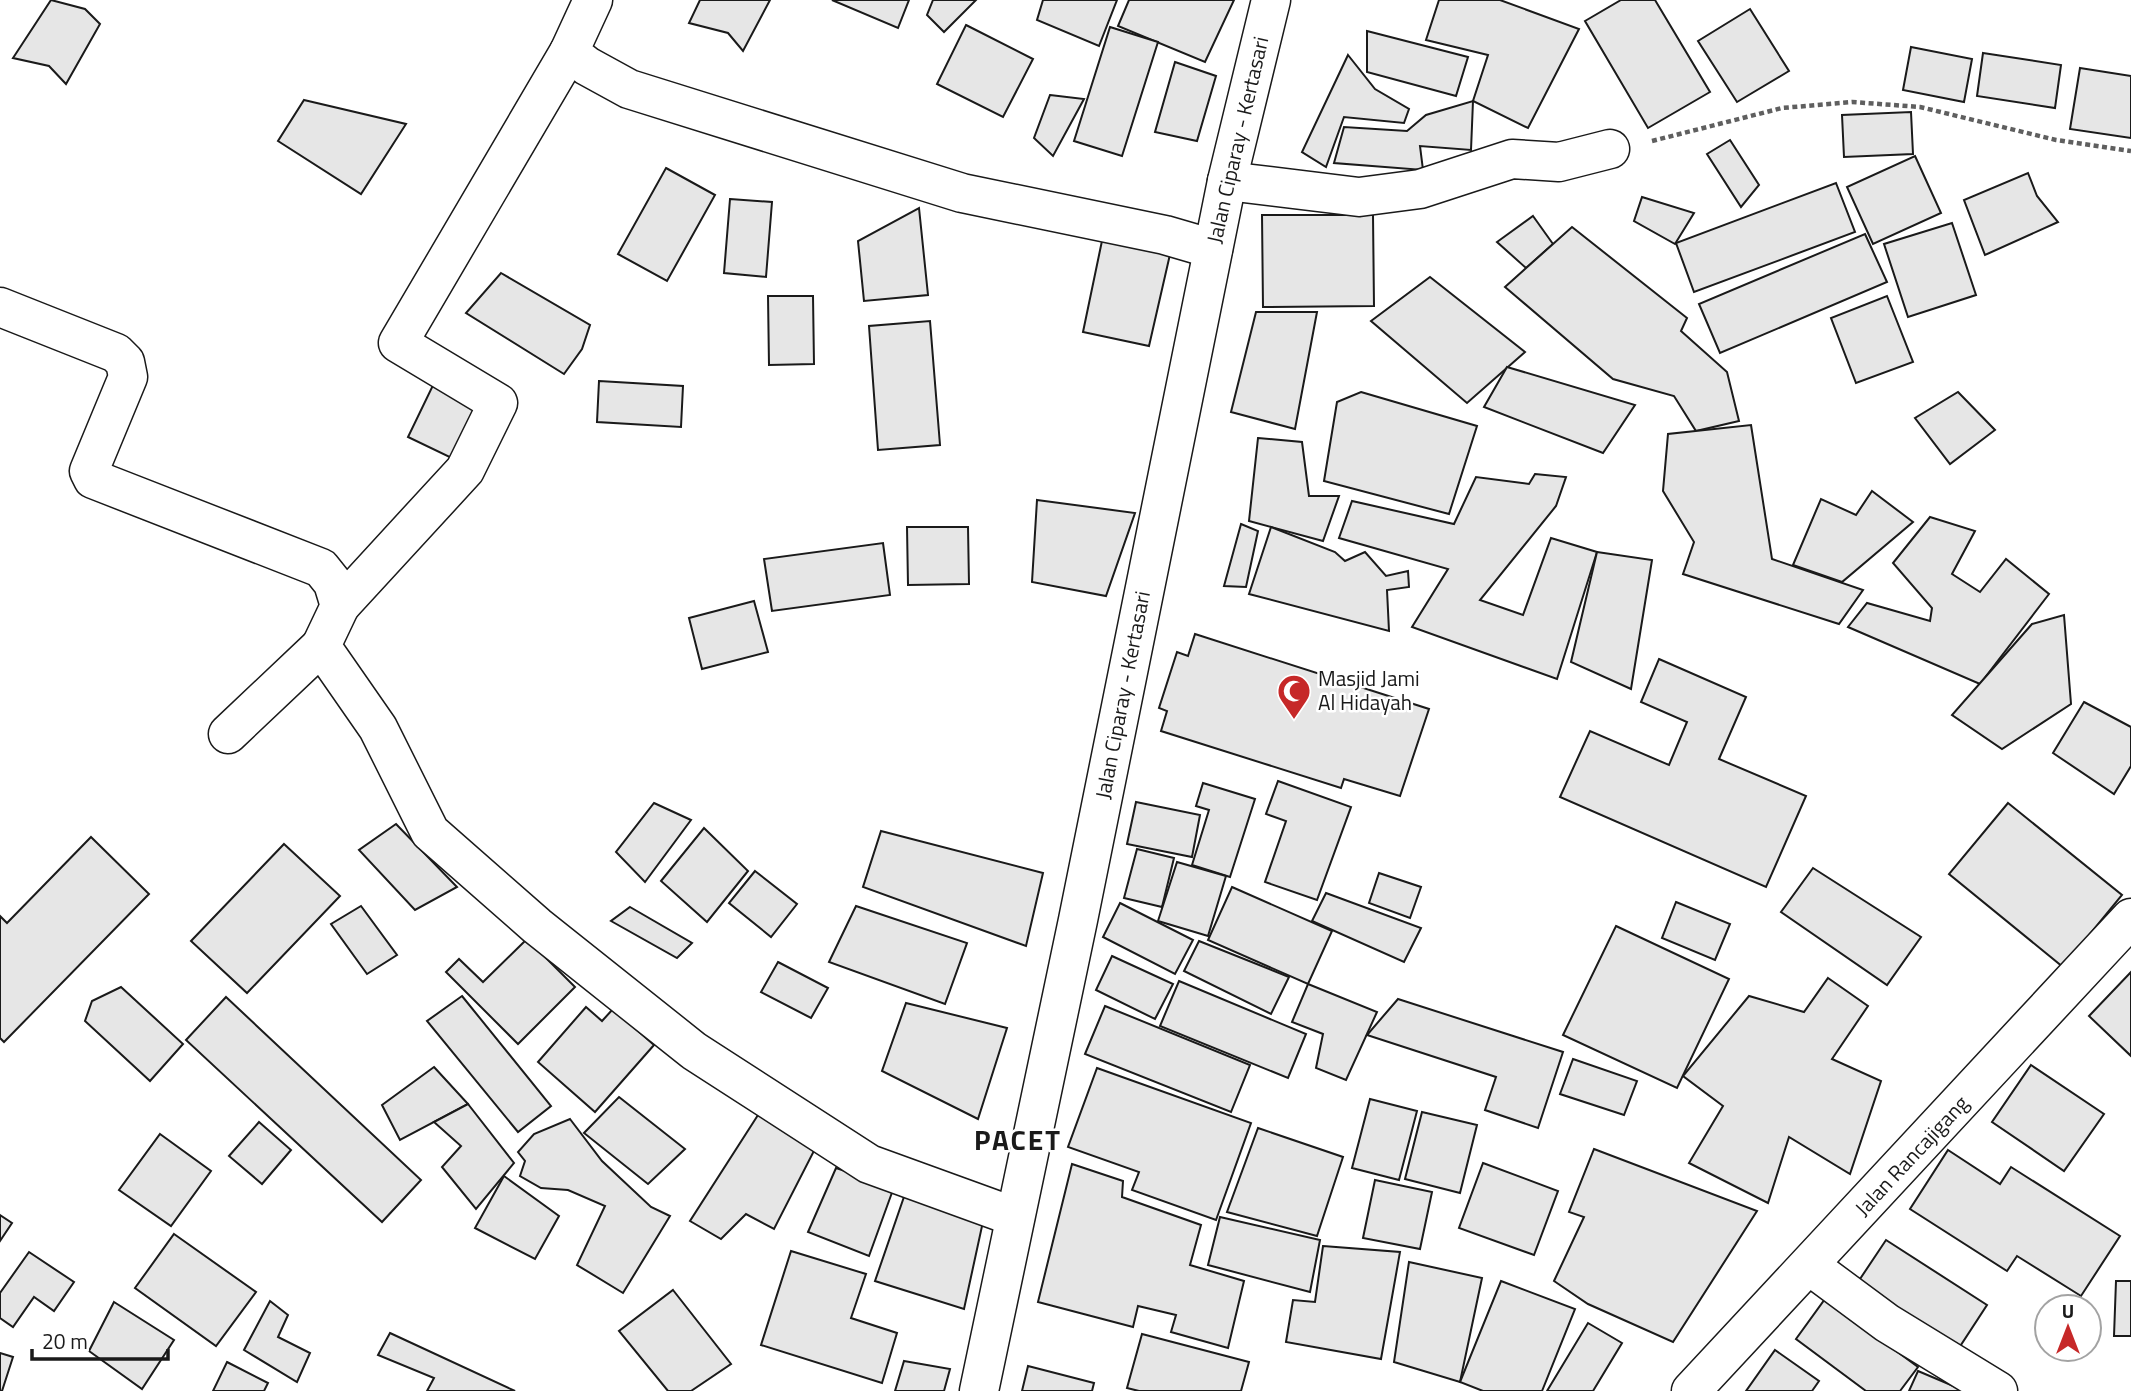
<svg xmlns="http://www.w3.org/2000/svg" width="2131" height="1391" font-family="'Titillium Web',sans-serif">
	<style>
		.building { fill: #e6e6e6; stroke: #1a1a1a; stroke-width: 2 }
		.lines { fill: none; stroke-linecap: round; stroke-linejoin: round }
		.street-casing { stroke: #1a1a1a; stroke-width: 41 }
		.secondary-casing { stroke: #1a1a1a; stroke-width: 41 }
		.path { stroke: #5f5f5f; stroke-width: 4.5; stroke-dasharray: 5 3.5; stroke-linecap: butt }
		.street { stroke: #fff; stroke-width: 38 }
		.secondary { stroke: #fff; stroke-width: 38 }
		.labels { text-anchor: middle; stroke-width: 5; stroke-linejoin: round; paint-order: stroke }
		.street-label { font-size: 21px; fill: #1a1a1a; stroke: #fff }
		.poi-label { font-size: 21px; fill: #1a1a1a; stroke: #fff; text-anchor: start }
		.district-label { font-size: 28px; font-weight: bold; letter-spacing: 2px; fill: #1a1a1a; stroke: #fff }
	</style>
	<rect width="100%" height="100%" fill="#fff"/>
	<g class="building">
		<path d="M51,0l34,9 15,15 -34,60 -17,-18 -36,-8z"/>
		<path d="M700,0h70l-27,51 -15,-18 -39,-10z"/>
		<path d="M832,0h77l-11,28z"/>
		<path d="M933,0h43l-32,32 -17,-17z"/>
		<path d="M1043,0h74l-18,46 -62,-26z"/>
		<path d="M1129,0h105l-29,62 -87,-36z"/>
		<path d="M1439,0h61l79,29 -51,99 -55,-27 15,-46 -62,-15z"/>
		<path d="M1621,0h34l55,92 -62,36 -63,-107z"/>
		<path d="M1750,9l39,62 -52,31 -39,-61z"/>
		<path d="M966,25l67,34 -30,58 -66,-33z"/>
		<path d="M1110,27l48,15 -36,114 -48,-15z"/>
		<path d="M1367,31l101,26 -12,39 -89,-24z"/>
		<path d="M1911,47l61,12 -8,43 -61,-12z"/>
		<path d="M1983,53l78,12 -6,43 -78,-12z"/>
		<path d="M1348,55l27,34 34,20 -5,14 -60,-6 -18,50 -24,-15z"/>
		<path d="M1175,62l41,14 -19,65 -42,-9z"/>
		<path d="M2080,68l51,8v62l-61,-9z"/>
		<path d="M1050,95l34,4 -31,57 -19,-18z"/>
		<path d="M304,100l102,24 -45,70 -83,-53z"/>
		<path d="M1473,101l-2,49 -51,-4 3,24 -89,-7 10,-36 63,4 19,-16z"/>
		<path d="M1911,112l2,42 -69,3 -2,-42z"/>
		<path d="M1730,140l29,45 -18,22 -34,-53z"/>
		<path d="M1915,156l26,57 -68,31 -26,-57z"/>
		<path d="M666,168l49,27 -48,86 -49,-27z"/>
		<path d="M2028,173l9,23 21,26 -73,33 -21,-55z"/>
		<path d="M1836,183l19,49 -161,60 -18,-49z"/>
		<path d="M1642,197l52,16 -19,31 -41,-23z"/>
		<path d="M730,199l42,3 -6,75 -42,-4z"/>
		<path d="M919,208l9,87 -64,6 -6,-60z"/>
		<path d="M1262,215h111l1,91 -111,1z"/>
		<path d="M1533,216l20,28 -27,24 -29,-26z"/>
		<path d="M1952,223l24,72 -68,22 -24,-73z"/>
		<path d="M1572,227l115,91 -6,13 46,41 12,49 -43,10 -22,-35 -61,-17 -108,-92z"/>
		<path d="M1865,234l22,48 -167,71 -21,-49z"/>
		<path d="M1103,236l68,14 -22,96 -66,-14z"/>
		<path d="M501,273l89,52 -8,24 -18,25 -98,-61z"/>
		<path d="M1430,277l95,75 -58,51 -96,-82z"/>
		<path d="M768,296h45l1,68 -45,1z"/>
		<path d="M1887,296l26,66 -57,21 -25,-65z"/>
		<path d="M1256,312h61l-22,117 -64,-17z"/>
		<path d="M930,321l10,124 -62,5 -9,-124z"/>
		<path d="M1507,367l128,38 -32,48 -119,-46z"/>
		<path d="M436,379l54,26 -28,58 -54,-26z"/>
		<path d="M599,381l84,5 -2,41 -84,-5z"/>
		<path d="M1361,392l116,34 -28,88 -125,-33 13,-79z"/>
		<path d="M1958,392l37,38 -45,34 -35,-46z"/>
		<path d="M1751,425l21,134 91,31 -24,34 -156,-50 11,-32 -31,-51 5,-57z"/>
		<path d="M1258,438l44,4 7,54h30l-16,45 -74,-20z"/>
		<path d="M1535,474l31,3 -10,29 -76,94 43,15 28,-77 46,14 -40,127 -145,-52 36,-58 -109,-31 13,-37 102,23 22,-47 53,7z"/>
		<path d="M1872,491l41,31 -71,60 -49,-17 28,-66 35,16z"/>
		<path d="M1037,500l98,13 -29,83 -74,-14z"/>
		<path d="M1930,517l45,14 -23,43 28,18 26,-33 43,35 -69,90 -132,-57 19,-24 63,18 2,-13 -39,-45z"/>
		<path d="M1241,524l17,7 -12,56 -22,-1z"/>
		<path d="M907,527h61l1,57 -61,1z"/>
		<path d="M1271,527l64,25 10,9 20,-9 21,24 22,-5 1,16 -22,3 2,41 -140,-37z"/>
		<path d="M883,543l7,52 -118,16 -8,-52z"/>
		<path d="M1597,552l55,8 -21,129 -60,-27z"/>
		<path d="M754,601l14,51 -66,17 -13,-51z"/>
		<path d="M2064,615l7,89 -69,45 -50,-34 80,-91z"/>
		<path d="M1195,634l234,75 -29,87 -56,-17 -3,9 -180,-57 6,-20 -8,-3 18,-56 11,4z"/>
		<path d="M1659,659l87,38 -27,62 87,37 -40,91 -206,-90 30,-66 79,34 18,-43 -46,-20z"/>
		<path d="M2084,702l47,25v39l-17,28 -61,-41z"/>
		<path d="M1278,781l73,26 -34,93 -52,-18 21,-61 -20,-7z"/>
		<path d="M1203,783l52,16 -25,78 -38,-12 17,-55 -13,-4z"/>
		<path d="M1136,802l64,13 -8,42 -65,-13z"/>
		<path d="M654,803l37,17 -46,62 -29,-30z"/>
		<path d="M2008,803l114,92 -59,72 -114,-93z"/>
		<path d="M396,824l61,63 -42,23 -56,-60z"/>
		<path d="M704,828l44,43 -41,51 -46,-41z"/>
		<path d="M881,831l162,42 -17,73 -163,-59z"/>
		<path d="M91,837l58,57 -145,148 -4,-4v-122l7,7z"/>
		<path d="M284,844l56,52 -93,97 -56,-52z"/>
		<path d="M1137,849l37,9 -12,49 -38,-9z"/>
		<path d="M1177,862l49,14 -18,60 -50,-15z"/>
		<path d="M1813,868l108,69 -34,48 -106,-73z"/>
		<path d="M755,871l42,33 -26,33 -42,-34z"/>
		<path d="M1379,873l42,14 -11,31 -41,-15z"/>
		<path d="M1232,887l100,44 -24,53 -100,-44z"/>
		<path d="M1326,893l95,35 -17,34 -92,-41z"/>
		<path d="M1676,902l54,22 -15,36 -53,-22z"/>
		<path d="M1120,903l73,37 -18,34 -72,-37z"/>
		<path d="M361,906l36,49 -30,19 -36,-50z"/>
		<path d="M856,906l111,37 -22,61 -116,-42z"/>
		<path d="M630,907l62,36 -15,15 -66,-37z"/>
		<path d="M1616,926l113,53 -52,109 -114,-53z"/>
		<path d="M527,939l48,48 -57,57 -72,-72 13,-13 24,23z"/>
		<path d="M1199,941l90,36 -18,37 -87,-43z"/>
		<path d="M1112,956l61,28 -18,35 -59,-29z"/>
		<path d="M778,962l50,26 -17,30 -50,-26z"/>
		<path d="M2131,972v84l-42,-40z"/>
		<path d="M1828,978l40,28 -36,53 49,22 -31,93 -61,-37 -21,66 -79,-40 34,-57 -40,-30 66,-80 55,16z"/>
		<path d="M1179,981l127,53 -18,44 -128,-52z"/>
		<path d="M1308,984l69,28 -31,68 -30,-12 7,-34 -31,-12z"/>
		<path d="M121,987l62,57 -33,37 -65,-60 7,-20z"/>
		<path d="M462,996l89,110 -33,26 -91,-111z"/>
		<path d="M226,997l195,183 -39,42 -196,-182z"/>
		<path d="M1398,999l165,53 -25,76 -53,-18 11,-33 -129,-42z"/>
		<path d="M906,1003l101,25 -29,91 -96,-48z"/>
		<path d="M1105,1006l145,59 -19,47 -146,-58z"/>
		<path d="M586,1007l16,14 11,-12 41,36 -59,67 -57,-50z"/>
		<path d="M1573,1059l64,22 -13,34 -64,-21z"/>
		<path d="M2031,1065l73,49 -40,57 -72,-49z"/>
		<path d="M434,1067l34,37 -68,36 -18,-35z"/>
		<path d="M1097,1068l154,55 -35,97 -84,-30 7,-18 -71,-25z"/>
		<path d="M619,1097l66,52 -37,35 -64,-51z"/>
		<path d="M1370,1099l47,12 -18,69 -47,-12z"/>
		<path d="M468,1104l46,59 -38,46 -34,-42 19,-21 -27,-24z"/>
		<path d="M1422,1112l55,13 -17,68 -55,-14z"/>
		<path d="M758,1115l59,30 -43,84 -28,-15 -25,25 -31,-18z"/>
		<path d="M570,1119l32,42 49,46 19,9 -47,77 -46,-28 28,-59 -37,-16 -27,-2 -21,-12 5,-15 -7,-9 16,-18z"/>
		<path d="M259,1122l32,28 -29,34 -33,-28z"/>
		<path d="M1258,1128l85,29 -26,79 -90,-24z"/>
		<path d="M160,1134l51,37 -40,55 -52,-36z"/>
		<path d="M1594,1149l163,62 -84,131 -85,-38 -34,-23 30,-64 -15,-5z"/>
		<path d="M1948,1150l52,34 11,-17 109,69 -39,60 -64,-40 -10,15 -97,-62z"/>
		<path d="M1483,1163l75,28 -24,64 -75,-27z"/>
		<path d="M1072,1164l51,17 -1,16 79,28 -11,40 54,16 -16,67 -57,-16 5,-17 -38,-9 -5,21 -95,-25z"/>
		<path d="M836,1168l58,19 -25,69 -61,-24z"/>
		<path d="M504,1176l55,40 -24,43 -60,-31z"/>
		<path d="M1375,1180l57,12 -12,57 -57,-11z"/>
		<path d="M906,1191l78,26 -20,92 -89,-28z"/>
		<path d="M0,1215l12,8 -12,18z"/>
		<path d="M1220,1217l100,23 -10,52 -102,-27z"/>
		<path d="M174,1234l82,58 -40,54 -81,-58z"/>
		<path d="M1886,1240l101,65 -32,49 -101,-66z"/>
		<path d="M1323,1246l77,6 -19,107 -95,-17 7,-42 22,2z"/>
		<path d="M791,1251l75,23 -15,44 46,15 -15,50 -121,-38z"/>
		<path d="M29,1252l45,30 -20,29 -20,-14 -21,30 -13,-9v-25z"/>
		<path d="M1409,1262l73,16 -22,104 -66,-20z"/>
		<path d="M1501,1281l74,28 -33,82h-59l-23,-9z"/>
		<path d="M2116,1281h15v55h-17z"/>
		<path d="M673,1290l58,74 -40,27h-23l-49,-60z"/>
		<path d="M1825,1299l93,68 -18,24h-34l-70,-52z"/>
		<path d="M270,1301l18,14 -10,22 32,16 -13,29 -53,-32z"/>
		<path d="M114,1302l60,38 -32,49 -53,-38z"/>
		<path d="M1588,1323l34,20 -29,48h-46z"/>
		<path d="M390,1333l125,58h-88l7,-13 -56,-23z"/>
		<path d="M1142,1334l107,28 -8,29h-102l-12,-3z"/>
		<path d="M1775,1350l44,31 -7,10h-66z"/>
		<path d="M0,1353l13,4 -11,34h-2z"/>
		<path d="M904,1361l46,8 -6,22h-49z"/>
		<path d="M227,1362l41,21 -4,8h-51z"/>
		<path d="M1028,1366l66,17 -2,8h-70z"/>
		<path d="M1918,1371l47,20h-56z"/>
	</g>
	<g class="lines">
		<defs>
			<g id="street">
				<path d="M593,0l-24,52 18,14 42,23 333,104 203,42 48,14"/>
				<path d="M1227,181l132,16 61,-8 92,-30 47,3 51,-13"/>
				<path d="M0,307l116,46 9,9 3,15 -39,94 4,8 228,89 12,15 7,23 -19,40 57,82 52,104 107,94 157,125 175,113 146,53"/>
				<path d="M340,606l125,-136 33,-67 -100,-60 171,-291"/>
				<path d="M228,734l93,-88"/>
				<path d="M1810,1266l77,57 111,68"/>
			</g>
			<g id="secondary">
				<path d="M979,1391l99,-471 149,-739 44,-181"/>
				<path d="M1691,1391l440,-473"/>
			</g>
		</defs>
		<use href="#street" class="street-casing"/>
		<use href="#secondary" class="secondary-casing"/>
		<path class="path" d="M1652,141l130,-33 70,-6 68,5 136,33 75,11"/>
		<use href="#street" class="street"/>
		<use href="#secondary" class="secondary"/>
	</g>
	<defs>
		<symbol id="mosque-pin" viewBox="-11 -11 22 30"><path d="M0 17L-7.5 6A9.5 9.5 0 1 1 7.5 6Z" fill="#c62828" stroke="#fff"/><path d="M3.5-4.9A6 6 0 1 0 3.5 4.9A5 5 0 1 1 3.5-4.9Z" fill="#fff"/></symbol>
	</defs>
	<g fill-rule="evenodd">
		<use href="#mosque-pin" x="1275" y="672" width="38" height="52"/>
	</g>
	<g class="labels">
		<g class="street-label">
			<text transform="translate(1238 140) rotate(-77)" y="7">Jalan Ciparay - Kertasari</text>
			<text transform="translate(1123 695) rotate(-79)" y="7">Jalan Ciparay - Kertasari</text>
			<text transform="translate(1912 1156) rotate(-47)" y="7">Jalan Rancajigang</text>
		</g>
		<g class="poi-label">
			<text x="1318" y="686">Masjid Jami<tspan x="1318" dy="24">Al Hidayah</tspan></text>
		</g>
		<g class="district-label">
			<text x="1018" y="1150">PACET</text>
		</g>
	</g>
	<g transform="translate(2068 1328)"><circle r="33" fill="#ffffff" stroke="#a3a3a3" stroke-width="2"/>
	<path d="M0-5L12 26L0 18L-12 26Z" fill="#c62828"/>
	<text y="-10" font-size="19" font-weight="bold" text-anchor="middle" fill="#1a1a1a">U</text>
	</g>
	<path d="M32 1349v10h136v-10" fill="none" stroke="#1a1a1a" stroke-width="3.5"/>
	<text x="42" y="1349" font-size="21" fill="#1a1a1a" stroke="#ffffff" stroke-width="5" paint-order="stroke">20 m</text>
</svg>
